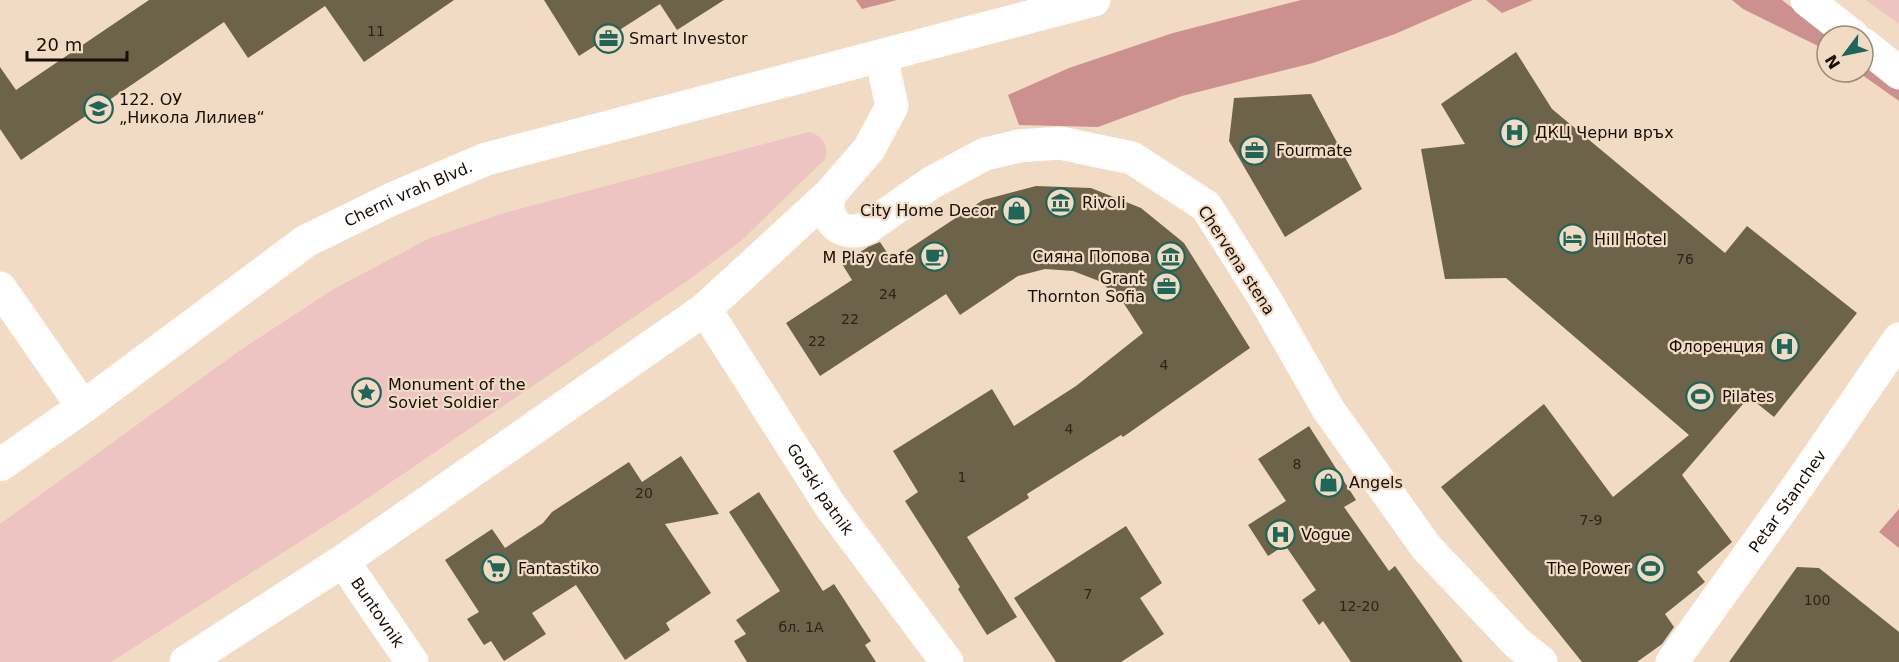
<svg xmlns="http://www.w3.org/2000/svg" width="1899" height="662" font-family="'DejaVu Sans',sans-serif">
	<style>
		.green { fill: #edc4c2 }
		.forest { fill: #cc908e }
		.building { fill: #6d634a }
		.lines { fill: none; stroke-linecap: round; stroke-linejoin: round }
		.minor { stroke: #fff; stroke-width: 33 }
		.major { stroke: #fff; stroke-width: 33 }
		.labels { text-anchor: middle; stroke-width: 4.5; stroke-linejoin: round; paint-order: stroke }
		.number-label { font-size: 14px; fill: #2c2418 }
		.poi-label { font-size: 16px; fill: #170f07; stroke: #f2dbc4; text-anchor: start }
		.street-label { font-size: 16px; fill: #170f07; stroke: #f2dbc4 }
	</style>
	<rect width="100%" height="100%" fill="#f2dbc4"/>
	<g class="green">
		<path d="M1866,0h33v24z"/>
		<path d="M809,132c13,3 20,13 16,27l-84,82 -54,40 -334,227 -242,154h-111v-138l239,-173 93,-61 96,-51 76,-26z"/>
	</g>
	<g class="forest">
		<path d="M856,0h41l-35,9z"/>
		<path d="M1301,0h172l-78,34 -82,29 -131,33 -84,31 -79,-2 -11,-30 61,-27 104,-35z"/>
		<path d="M1486,0h47l-31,13z"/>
		<path d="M1732,0h50l47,36h-2v16l-11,-7 -73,-36z"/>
		<path d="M1863,62l36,27v12l-41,-29h5z"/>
		<path d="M1899,509v39l-20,-16z"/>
	</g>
	<g class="building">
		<path d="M149,0h305l-90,62 -39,-56 -77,52 -24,-36 -203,138 -21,-31v-62l16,23z"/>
		<path d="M544,0h180l-47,30 -17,-26 -81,52z"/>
		<path d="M1516,52l36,57 173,144 22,-27 110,87 -83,104 -25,-20 -67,78 50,67 -35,30 8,10 -40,32 9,13 -12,17 -25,18h-55l-141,-175 103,-83 69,93 76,-62 -183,-157 -61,1 -24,-130 44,-5 -24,-40z"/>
		<path d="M1311,94l51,95 -77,48 -56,-96 5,-43z"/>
		<path d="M1036,186l55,2 50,20 43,35 66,105 -127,89 -2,-2 -94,59 2,4 -62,39 50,80 -30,18 -29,-46 2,-2 -55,-86 13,-9 -25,-41 99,-62 22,37 62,-40 67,-53 -22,-34 -22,-18 -26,-10 -28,-2 -27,7 -58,39 -14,-21 -126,82 -34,-53 66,-43 -10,-16 26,-17 12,-5 12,18 91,-60z"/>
		<path d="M1309,426l47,74 -12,7 45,64 6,-5 68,96h-112l-28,-41 -4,4 -17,-25 14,-10 -31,-45 -17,11 -20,-31 38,-24 -28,-42z"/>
		<path d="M681,456l38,58 -54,10 46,69 -45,30 4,7 -45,30 -49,-75 -44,28 14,21 -42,27 -13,-20 -7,4 -17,-26 12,-7 -34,-52 47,-31 13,19 38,-25 9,-11 77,-50 13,20z"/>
		<path d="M759,492l64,99 11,-7 37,57 -6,4 11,17h-129l-13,-21 12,-7 -10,-14 44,-29 -51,-79z"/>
		<path d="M1126,526l36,57 -22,15 24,36 -43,28h-65l-42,-64z"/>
		<path d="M1797,567l22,1 80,64v30h-170z"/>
	</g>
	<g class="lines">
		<g class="minor">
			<path d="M1807,0l46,36"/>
			<path d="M1863,44l36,29"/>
			<path d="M830,194c-8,27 11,44 37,34l64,-45 54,-29 34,-8 41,-3 72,15 74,48 59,93 63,110 98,138 91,96 24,19"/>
			<path d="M0,288l83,119"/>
			<path id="s1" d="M705,309l126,198 116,155"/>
			<path id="s2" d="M343,561l69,101"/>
			<path d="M186,662l157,-101 362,-252 125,-115 39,-45 23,-43 -11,-50"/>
			<path id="s3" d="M1672,662l117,-163 110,-160"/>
		</g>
		<path class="major" id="s4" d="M0,465l83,-58 223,-166 86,-42 94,-40 608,-159"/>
	</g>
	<defs>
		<symbol id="office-ring" viewBox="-11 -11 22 22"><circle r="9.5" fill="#f2dbc4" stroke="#1f6558" stroke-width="1.5"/><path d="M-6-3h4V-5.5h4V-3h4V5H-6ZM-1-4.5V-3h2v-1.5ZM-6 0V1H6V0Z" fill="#1f6558"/></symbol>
		<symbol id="school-ring" viewBox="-11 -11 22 22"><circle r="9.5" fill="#f2dbc4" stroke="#1f6558" stroke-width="1.5"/><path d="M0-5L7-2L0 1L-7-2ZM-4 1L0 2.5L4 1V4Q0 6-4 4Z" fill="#1f6558"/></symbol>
		<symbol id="hospital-ring" viewBox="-11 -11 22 22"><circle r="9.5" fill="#f2dbc4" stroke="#1f6558" stroke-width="1.5"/><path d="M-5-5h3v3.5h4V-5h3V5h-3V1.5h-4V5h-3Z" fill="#1f6558"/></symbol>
		<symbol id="museum-ring" viewBox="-11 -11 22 22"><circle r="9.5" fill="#f2dbc4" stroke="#1f6558" stroke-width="1.5"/><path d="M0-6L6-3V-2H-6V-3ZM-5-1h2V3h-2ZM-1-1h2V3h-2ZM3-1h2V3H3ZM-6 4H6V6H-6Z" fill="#1f6558"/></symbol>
		<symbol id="shop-ring" viewBox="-11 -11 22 22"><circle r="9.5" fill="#f2dbc4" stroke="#1f6558" stroke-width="1.5"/><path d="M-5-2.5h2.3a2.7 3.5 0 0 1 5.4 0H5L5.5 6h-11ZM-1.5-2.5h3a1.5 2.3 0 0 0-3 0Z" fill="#1f6558"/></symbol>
		<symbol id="hotel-ring" viewBox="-11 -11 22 22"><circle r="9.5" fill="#f2dbc4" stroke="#1f6558" stroke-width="1.5"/><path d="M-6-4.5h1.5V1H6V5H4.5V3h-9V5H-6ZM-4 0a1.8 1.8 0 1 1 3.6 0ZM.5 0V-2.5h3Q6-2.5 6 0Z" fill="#1f6558"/></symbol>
		<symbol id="cafe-ring" viewBox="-11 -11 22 22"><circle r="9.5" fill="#f2dbc4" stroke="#1f6558" stroke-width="1.5"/><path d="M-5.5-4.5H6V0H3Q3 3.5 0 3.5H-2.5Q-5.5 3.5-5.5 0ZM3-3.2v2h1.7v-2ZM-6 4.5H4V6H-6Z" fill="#1f6558"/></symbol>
		<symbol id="sight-ring" viewBox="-11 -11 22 22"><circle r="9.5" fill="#f2dbc4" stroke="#1f6558" stroke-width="1.5"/><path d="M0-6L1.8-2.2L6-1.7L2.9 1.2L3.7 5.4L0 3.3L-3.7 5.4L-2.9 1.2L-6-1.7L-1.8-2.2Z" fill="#1f6558"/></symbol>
		<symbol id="stadium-ring" viewBox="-11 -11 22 22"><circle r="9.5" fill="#f2dbc4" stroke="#1f6558" stroke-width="1.5"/><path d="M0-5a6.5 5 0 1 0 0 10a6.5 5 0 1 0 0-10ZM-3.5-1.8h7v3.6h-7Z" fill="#1f6558"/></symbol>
		<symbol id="supermarket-ring" viewBox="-11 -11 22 22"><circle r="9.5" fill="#f2dbc4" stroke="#1f6558" stroke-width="1.5"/><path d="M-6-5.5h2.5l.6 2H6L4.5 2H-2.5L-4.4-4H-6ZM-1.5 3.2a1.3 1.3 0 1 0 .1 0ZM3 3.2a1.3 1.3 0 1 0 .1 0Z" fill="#1f6558"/></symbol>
	</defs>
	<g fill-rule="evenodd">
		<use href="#office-ring" x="592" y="22" width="33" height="33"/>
		<use href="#school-ring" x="82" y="92" width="33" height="33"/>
		<use href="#hospital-ring" x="1498" y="116" width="33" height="33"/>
		<use href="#office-ring" x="1238" y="134" width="33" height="33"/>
		<use href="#museum-ring" x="1044" y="186" width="33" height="33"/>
		<use href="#shop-ring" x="1000" y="194" width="33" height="33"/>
		<use href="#hotel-ring" x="1556" y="222" width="33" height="33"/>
		<use href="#museum-ring" x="1154" y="240" width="33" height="33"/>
		<use href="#cafe-ring" x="918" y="240" width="33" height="33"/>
		<use href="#office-ring" x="1150" y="270" width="33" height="33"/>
		<use href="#hospital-ring" x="1768" y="330" width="33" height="33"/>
		<use href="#sight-ring" x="350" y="376" width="33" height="33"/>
		<use href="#stadium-ring" x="1684" y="380" width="33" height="33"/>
		<use href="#shop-ring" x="1312" y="466" width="33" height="33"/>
		<use href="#hospital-ring" x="1264" y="518" width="33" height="33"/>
		<use href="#supermarket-ring" x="480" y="552" width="33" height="33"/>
		<use href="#stadium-ring" x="1634" y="552" width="33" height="33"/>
	</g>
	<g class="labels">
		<g class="number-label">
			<text x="376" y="36">11</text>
			<text x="1685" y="264">76</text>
			<text x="888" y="299">24</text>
			<text x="850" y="324">22</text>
			<text x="817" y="346">22</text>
			<text x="1164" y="370">4</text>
			<text x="1069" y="434">4</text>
			<text x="1297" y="469">8</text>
			<text x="962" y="482">1</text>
			<text x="644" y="498">20</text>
			<text x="1591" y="525">7-9</text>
			<text x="1088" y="599">7</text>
			<text x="1817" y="605">100</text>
			<text x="1359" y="611">12-20</text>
			<text x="801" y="632">бл. 1А</text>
		</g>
		<g class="poi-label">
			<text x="629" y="44">Smart Investor</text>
			<text x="119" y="105">122. ОУ<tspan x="119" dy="18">„Никола Лилиев“</tspan></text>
			<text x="1535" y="138">ДКЦ Черни връх</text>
			<text x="1276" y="156">Fourmate</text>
			<text x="1082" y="208">Rivoli</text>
			<text x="996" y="216" text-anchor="end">City Home Decor</text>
			<text x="1594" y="245">Hill Hotel</text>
			<text x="1150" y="262" text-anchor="end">Сияна Попова</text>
			<text x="914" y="263" text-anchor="end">M Play cafe</text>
			<text x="1145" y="284" text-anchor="end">Grant<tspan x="1145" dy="18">Thornton Sofia</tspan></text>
			<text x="1764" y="352" text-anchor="end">Флоренция</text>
			<text x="388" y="390">Monument of the<tspan x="388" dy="18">Soviet Soldier</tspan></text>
			<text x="1722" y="402">Pilates</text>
			<text x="1349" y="488">Angels</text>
			<text x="1301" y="540">Vogue</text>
			<text x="518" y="574">Fantastiko</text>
			<text x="1630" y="574" text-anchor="end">The Power</text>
		</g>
		<g class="street-label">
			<text dy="6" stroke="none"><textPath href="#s4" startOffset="492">Cherni vrah Blvd.</textPath></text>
			<text transform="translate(1237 260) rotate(57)" y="6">Chervena stena</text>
			<text dy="6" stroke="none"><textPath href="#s1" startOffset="214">Gorski patnik</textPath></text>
			<text dy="6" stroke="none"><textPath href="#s3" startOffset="198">Petar Stanchev</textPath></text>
			<text dy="6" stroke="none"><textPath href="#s2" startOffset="62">Buntovnik</textPath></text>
		</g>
	</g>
	<g transform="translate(1845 54) rotate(238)"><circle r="28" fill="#f2dbc4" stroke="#9a8978" stroke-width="1.5"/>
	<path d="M0-4.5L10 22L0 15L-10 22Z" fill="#1f6558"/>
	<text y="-9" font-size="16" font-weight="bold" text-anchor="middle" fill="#170f07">N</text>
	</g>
	<path d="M27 51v9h100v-9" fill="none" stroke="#170f07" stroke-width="3"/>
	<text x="36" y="51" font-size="18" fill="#170f07" stroke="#f2dbc4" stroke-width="4.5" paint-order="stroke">20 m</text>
</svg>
